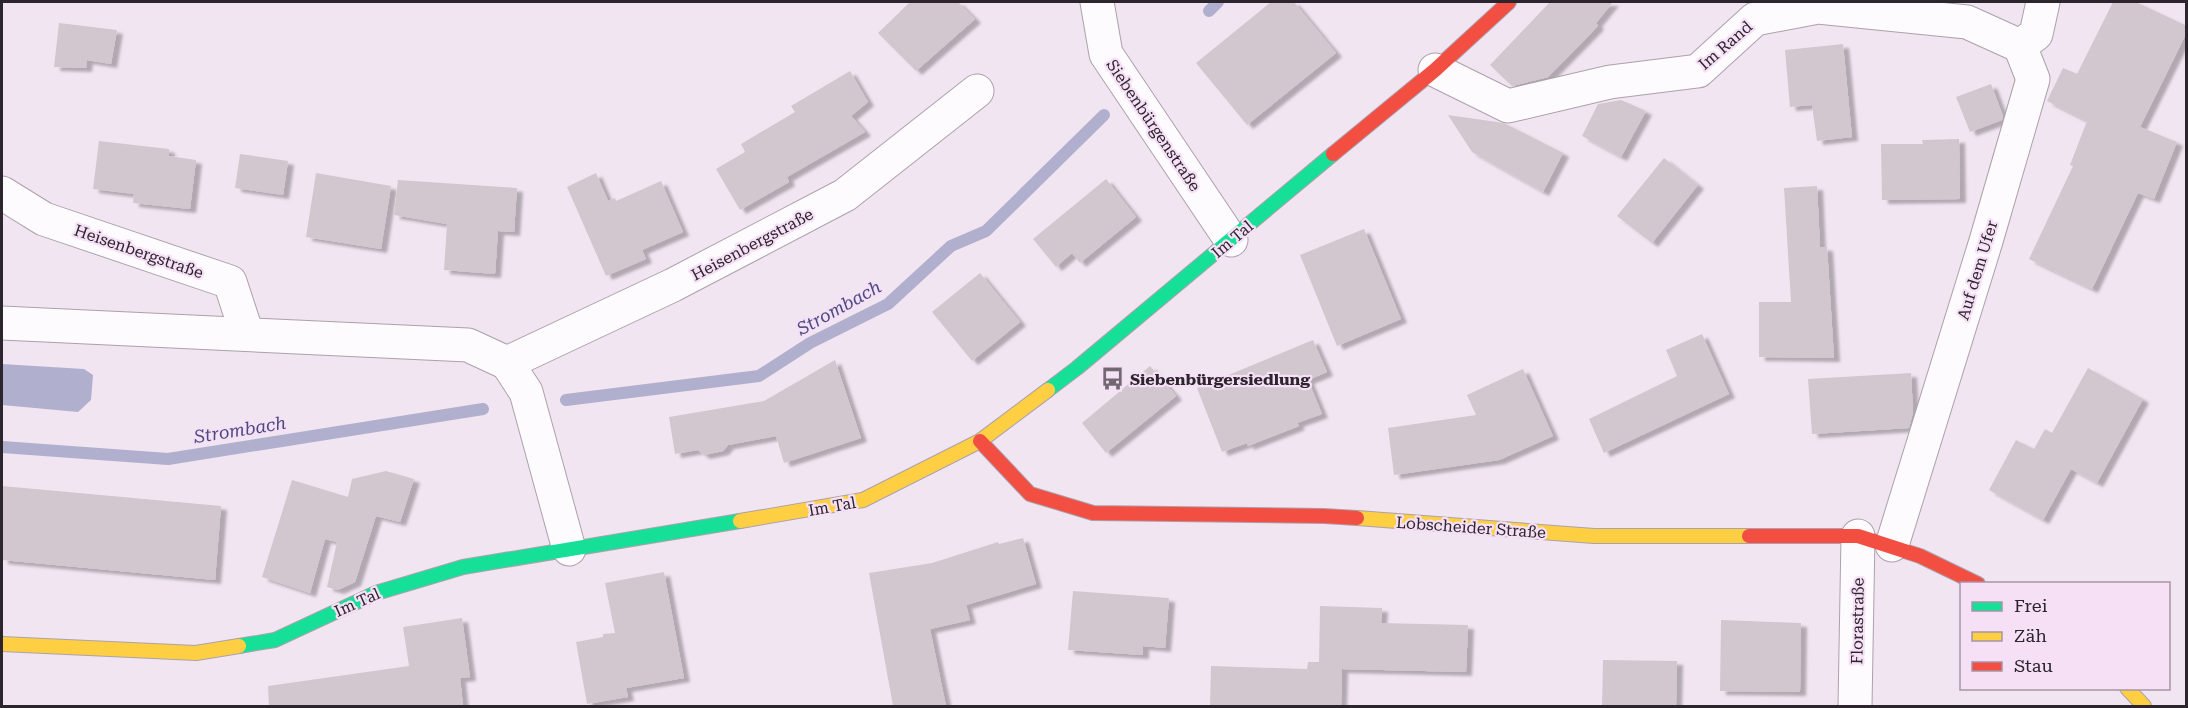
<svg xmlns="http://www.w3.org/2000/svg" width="2188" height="708" font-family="'Roboto Serif',serif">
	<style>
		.water { fill: #b1afce }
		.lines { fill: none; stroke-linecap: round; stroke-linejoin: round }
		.stream { stroke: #b1afce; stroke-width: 12 }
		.building { fill: #d2c7cf; filter: url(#shadow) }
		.street-casing { stroke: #aba1ab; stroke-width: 35 }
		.fast-casing { stroke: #aba1ab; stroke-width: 16 }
		.slow-casing { stroke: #aba1ab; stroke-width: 16 }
		.jam-casing { stroke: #aba1ab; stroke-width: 16 }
		.street { stroke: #fdfbfd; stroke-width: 33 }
		.fast { stroke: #16e098; stroke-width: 14 }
		.slow { stroke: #ffcf43; stroke-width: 14 }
		.jam { stroke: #f24e42; stroke-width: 14 }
		.labels { text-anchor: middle; stroke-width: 4.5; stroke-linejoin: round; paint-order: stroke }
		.street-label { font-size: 16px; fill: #2d252d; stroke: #f6e0f6 }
		.poi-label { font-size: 16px; font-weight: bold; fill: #2d252d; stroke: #f6e0f6; text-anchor: start }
		.water-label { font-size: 18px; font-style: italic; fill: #4a4c81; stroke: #f6e0f6 }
	</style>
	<defs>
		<filter id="shadow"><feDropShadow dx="6" dy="4" stdDeviation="1.5" flood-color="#0004"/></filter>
	</defs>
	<rect width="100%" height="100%" fill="#f1e5f1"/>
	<path class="water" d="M2,364l82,5 9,6 -2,25 -13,12 -76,-7z"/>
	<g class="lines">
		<g class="stream">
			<path d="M1209,11l9,-9"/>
			<path d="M566,400l193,-24 51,-33 78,-39 63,-58 35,-15 118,-116"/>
			<path d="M2,447l166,12 315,-50"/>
		</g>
	</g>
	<g class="building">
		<path d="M910,2h48l17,17 -59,52 -38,-38z"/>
		<path d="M1271,2h23l42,51 -89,72 -51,-62z"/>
		<path d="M1550,2h63l-17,21 2,3 -50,51 -36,9 -22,-21z"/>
		<path d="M2113,2h23l51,24v6l-47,95 37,15 -23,57 -16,-6 -46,96 -63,-30 44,-93 -3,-1 17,-44 -40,-20 16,-33 14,6z"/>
		<path d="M59,23l58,7 -6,34 -24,-4 -1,8 -32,-1z"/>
		<path d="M1843,44l9,93 -35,4 -5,-36 -22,2 -5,-57z"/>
		<path d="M850,71l18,31 -17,14 14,16 -78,45 2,5 -49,28 -24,-41 29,-17 -4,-8 54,-32 -4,-6z"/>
		<path d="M1991,84l12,32 -1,4 -32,12 -14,-35z"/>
		<path d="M1621,100l25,11 -25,46 -39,-21 16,-32z"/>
		<path d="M1448,115l56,8 59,30 -20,39 -71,-40z"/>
		<path d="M1959,139l1,60 -78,1 -1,-56h42l-1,-4z"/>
		<path d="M99,141l70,8v7l27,4 -6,49 -57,-6 1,-9 -41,-5z"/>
		<path d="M240,154l48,7 -5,34 -48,-7z"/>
		<path d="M1664,158l34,27 -46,58 -35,-27z"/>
		<path d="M316,173l75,13 -10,63 -75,-12z"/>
		<path d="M596,173l12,28 7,-3 1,3 45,-20 22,51 -41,18 4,9 -40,17 -39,-89z"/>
		<path d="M1106,179l30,38 -56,46 -8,-10 -16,14 -23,-28z"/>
		<path d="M398,180l119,8 -3,44 -16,-1 -3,43 -51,-4 3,-46 -53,-9z"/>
		<path d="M1817,186l3,61h7l7,111 -75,-1v-55h32l-7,-114z"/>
		<path d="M1364,229l37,90 -64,27 -37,-91z"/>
		<path d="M980,273l40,49 -48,39 -40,-49z"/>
		<path d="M1702,334l27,60 -125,59 -15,-34 88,-43 -11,-26z"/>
		<path d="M1313,340l14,32 -19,8 14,34 -25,9 2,3 -51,20 -1,-3 -25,9 -25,-64z"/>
		<path d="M835,360l26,78 -77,25 -8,-27 -48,9 -5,6 -19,4 -6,-5 -23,4 -6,-37 95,-16z"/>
		<path d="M1150,366l26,30 -70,57 -24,-30z"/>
		<path d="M2088,368l55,31 -46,84 -26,-14 -28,51 -54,-30 27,-50 18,9 11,-20 7,4z"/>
		<path d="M1523,369l30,67 -54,24 -105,15 -6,-47 88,-13 -9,-20z"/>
		<path d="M1911,373l2,39 -4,16 -97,6 -4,-55z"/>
		<path d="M386,471l28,8 -14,43 -24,-6 -21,66 -17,8 -11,-3 10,-45 -12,-3 -15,54 -48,-16 30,-97 56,17 4,-18z"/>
		<path d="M2,486l219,20 -6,74 -213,-20z"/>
		<path d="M1023,538l13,46 -70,21 4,15 -40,9 16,77h-53l-24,-133 63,-10 66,-21 1,2z"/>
		<path d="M664,572l20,106 -58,10 2,9 -41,7 -11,-62 27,-5v-3l12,-1 -10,-50z"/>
		<path d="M1073,591l96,7 -4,50 -22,-2v9l-75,-5z"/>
		<path d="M1320,606l62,2 -1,15 87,2 -2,47 -124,-3 -1,37h-131l1,-40 96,3 1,-7h11z"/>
		<path d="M462,618l8,59 -10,1 3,28h-194l-1,-20 141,-20 -6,-39z"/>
		<path d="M1721,620l80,3 -1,69 -80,-1z"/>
		<path d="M1603,660l74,1 -1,45h-74z"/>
	</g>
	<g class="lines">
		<defs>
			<g id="street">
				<path d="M1097,2l9,52 125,186"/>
				<path d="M1435,70l73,36 102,-24 88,-11 57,-52 63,-12 149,15 53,24"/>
				<path d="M2,193l42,26 186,63 17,52"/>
				<path d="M2,323l466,22 39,18"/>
				<path d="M1892,545l94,-304 47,-162 -13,-33 16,-12 7,-32"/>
				<path d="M569,549l-43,-157 -19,-29 166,-78 172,-90 132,-104"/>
				<path d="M1855,706l3,-170"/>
			</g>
			<g id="fast">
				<path d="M1048,390l29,-22 256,-214"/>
				<path d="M239,646l36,-6 101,-47 87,-26 277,-46"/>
			</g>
			<g id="slow">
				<path d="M1357,518l237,18h155"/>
				<path d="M740,521l123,-21 117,-59 68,-51"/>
				<path d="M2,644l194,9 43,-7"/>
				<path d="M2127,688l17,18"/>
			</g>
			<g id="jam">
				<path d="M1333,154l102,-84 74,-68"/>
				<path d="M980,441l50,53 63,19 231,3 33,2"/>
				<path d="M1749,536h109l62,20 58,28"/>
			</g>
		</defs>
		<use href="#street" class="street-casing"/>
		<use href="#fast" class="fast-casing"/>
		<use href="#slow" class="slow-casing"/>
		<use href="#jam" class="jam-casing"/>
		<use href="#street" class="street"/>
		<use href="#fast" class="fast"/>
		<use href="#slow" class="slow"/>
		<use href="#jam" class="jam"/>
	</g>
	<defs>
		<symbol id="bus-bare" viewBox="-9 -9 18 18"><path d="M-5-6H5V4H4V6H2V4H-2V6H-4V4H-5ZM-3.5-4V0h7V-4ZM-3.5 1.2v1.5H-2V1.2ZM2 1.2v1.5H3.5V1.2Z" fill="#726872" stroke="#f6e0f6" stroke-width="2.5" paint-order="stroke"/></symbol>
	</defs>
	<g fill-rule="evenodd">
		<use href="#bus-bare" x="1096" y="362" width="33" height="33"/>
	</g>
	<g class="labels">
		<g class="street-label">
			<text transform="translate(1725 45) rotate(-41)" y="6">Im Rand</text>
			<text transform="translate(1154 125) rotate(56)" y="6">Siebenbürgenstraße</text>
			<text transform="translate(1232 239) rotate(-40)" y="6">Im Tal</text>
			<text transform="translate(752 244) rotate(-28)" y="6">Heisenbergstraße</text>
			<text transform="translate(139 251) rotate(19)" y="6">Heisenbergstraße</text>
			<text transform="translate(1977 270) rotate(-73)" y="6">Auf dem Ufer</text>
			<text transform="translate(832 506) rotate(-10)" y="6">Im Tal</text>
			<text transform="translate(1471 527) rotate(4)" y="6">Lobscheider Straße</text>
			<text transform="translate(357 602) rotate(-24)" y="6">Im Tal</text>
			<text transform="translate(1857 621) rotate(-89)" y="6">Florastraße</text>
		</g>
		<g class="poi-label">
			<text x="1130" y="385">Siebenbürgersiedlung</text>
		</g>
		<g class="water-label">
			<text transform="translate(839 308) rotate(-29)" y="6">Strombach</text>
			<text transform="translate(240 430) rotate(-9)" y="6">Strombach</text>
		</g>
	</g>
	<rect width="2188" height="708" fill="none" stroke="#2d252d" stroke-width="6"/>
	<rect x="1960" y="582" width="210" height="108" fill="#f6e0f6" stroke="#a695a6" stroke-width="1.5"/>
	<rect x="1972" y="602" width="30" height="9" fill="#16e098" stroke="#a695a6" stroke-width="1.5"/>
	<text x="2014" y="612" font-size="18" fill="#2d252d">Frei</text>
	<rect x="1972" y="632" width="30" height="9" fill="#ffcf43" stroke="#a695a6" stroke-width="1.5"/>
	<text x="2014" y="642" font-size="18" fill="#2d252d">Zäh</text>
	<rect x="1972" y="662" width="30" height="9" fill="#f24e42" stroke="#a695a6" stroke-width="1.5"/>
	<text x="2014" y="672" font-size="18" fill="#2d252d">Stau</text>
</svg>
